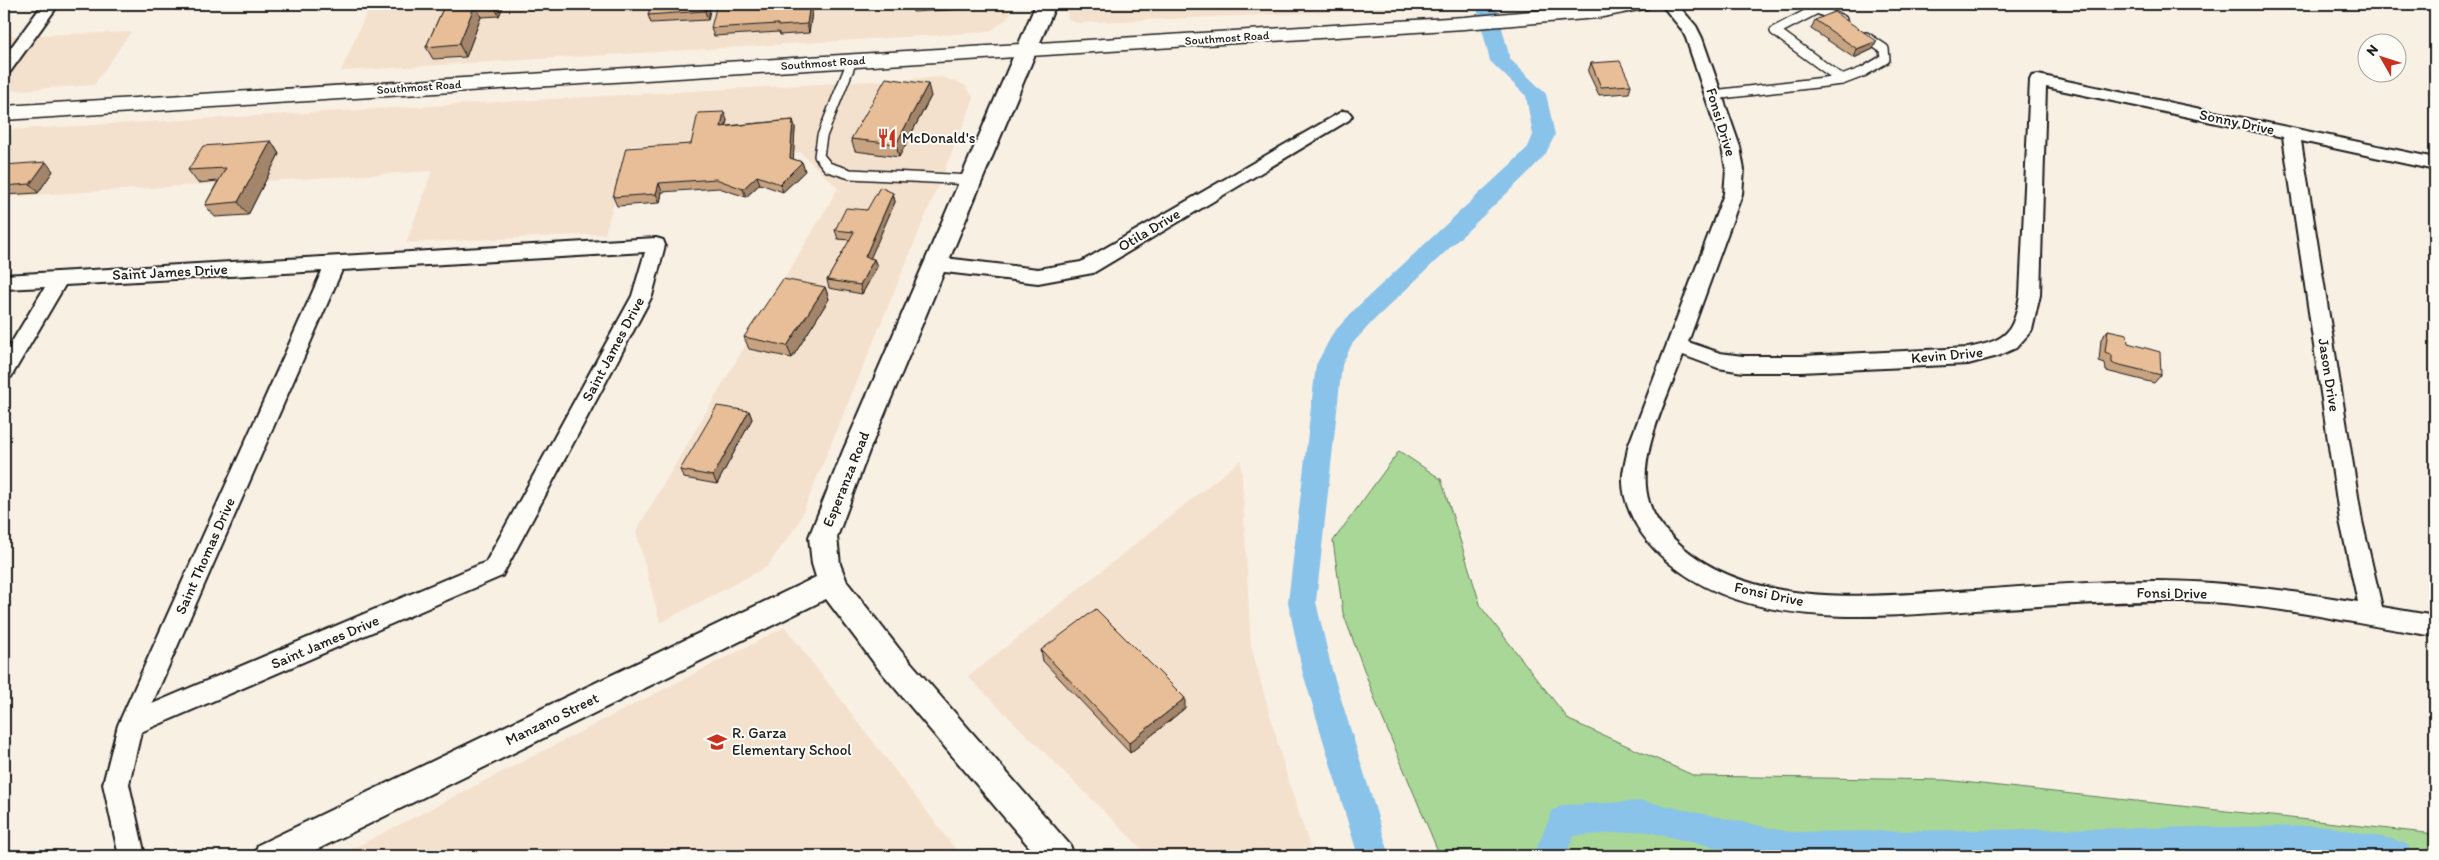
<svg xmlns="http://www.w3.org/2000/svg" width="2439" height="860" font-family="Itim,sans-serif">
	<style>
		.built { fill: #f4e1cd }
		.green { fill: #a8d797; stroke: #627a5a }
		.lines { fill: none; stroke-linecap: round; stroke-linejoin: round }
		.canal { fill: #8ac3e9; fill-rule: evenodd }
		.service-casing { stroke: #1c1c1c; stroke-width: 12 }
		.minor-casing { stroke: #1c1c1c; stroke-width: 4 }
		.tertiary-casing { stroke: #1c1c1c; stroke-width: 4 }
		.secondary-casing { stroke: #1c1c1c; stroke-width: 3 }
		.service { stroke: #fdfcf7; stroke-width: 9 }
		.minor { fill: #fdfcf7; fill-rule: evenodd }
		.tertiary { fill: #fdfcf7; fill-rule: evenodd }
		.secondary { fill: #fdfcf7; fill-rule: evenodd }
		.wall { fill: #c7a382; stroke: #1c1c1c }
		.shaded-wall { fill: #a2856a; stroke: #1c1c1c }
		.building { fill: #e7be97; stroke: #1c1c1c }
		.labels { text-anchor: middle; stroke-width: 4; stroke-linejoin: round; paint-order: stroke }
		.far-street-label { font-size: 12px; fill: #1c1c1c; stroke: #fdfcf7 }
		.street-label { font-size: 15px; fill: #1c1c1c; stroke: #fdfcf7 }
		.poi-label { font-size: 15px; fill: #1c1c1c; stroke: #fdfcf7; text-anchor: start }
	</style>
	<rect width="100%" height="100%" fill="#f9f0e4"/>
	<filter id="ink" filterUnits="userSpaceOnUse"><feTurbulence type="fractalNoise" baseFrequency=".02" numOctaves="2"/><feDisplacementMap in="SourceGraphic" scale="10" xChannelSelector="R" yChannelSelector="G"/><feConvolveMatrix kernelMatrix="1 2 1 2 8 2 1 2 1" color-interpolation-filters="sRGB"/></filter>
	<g filter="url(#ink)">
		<g class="built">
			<path d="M370,4h647l-11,16 -17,12 -648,39z"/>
			<path d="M1068,4h377l-2,3 -367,16 -8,-4 -2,-11z"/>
			<path d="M131,32l-37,53 -90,6v-55z"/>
			<path d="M942,77l23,8 9,14 -176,425 -31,43 -107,56 -24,-92 202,-343 -38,-36 -169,-7 -26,89 -199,9 26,-72 -428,26v-67z"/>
			<path d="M1241,460l10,186 37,134 25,76h-164l-181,-179z"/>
			<path d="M785,627l176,229h-623z"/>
		</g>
		<path class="green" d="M1399,451l42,28 40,128 88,113 126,56 250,4 490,54v22h-995l-63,-151 -34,-92 -10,-72z"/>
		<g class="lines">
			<g class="canal">
				<path d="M1476,4h20l14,55 36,35 9,41 -10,20 -19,20 -152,145 -22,24 -10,21 -26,237 16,68 58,186h-32l-56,-186 -14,-68 28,-237 17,-32 23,-25 154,-143 18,-18 5,-12 -7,-39 -36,-35z"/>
				<path d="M1643,801l146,31 538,-6 69,14 12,5 4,11h-658l-111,-25 -69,5 -9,20h-32l20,-46 11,-5z"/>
			</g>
			<defs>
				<g id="service">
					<path d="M1817,9l25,11"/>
					<path d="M852,61l-30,75 -3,20 9,11 22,7 121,6"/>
					<path d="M1842,80l21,-8 22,-13 -1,-10 -18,-12"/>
					<path d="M1713,95l129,-15 -67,-49 42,-22 -7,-5"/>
				</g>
				<g id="minor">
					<path d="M43,4h16l-49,68 -6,1v-16z"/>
					<path d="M1661,4h16l19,22 6,12 38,109 4,23 -2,24 -54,148 32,11 23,3h58l167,-8c39,-8 45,-14 52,-53l10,-215 2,-4 6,-1 397,83v12l-134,-29 61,380 20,86 53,9v20c-82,-12 -165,-33 -249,-35 -61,-1 -122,4 -183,7 -106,7 -249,28 -336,-47 -25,-21 -46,-53 -44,-87 1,-9 4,-18 5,-27l96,-253 2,-24 -4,-23 -36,-109 -4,-8zM2046,87l237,50 57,384 18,81c-67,-11 -134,-21 -202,-21 -60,0 -120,5 -180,9 -93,5 -216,22 -292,-42 -15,-13 -29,-26 -35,-46 -14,-44 19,-105 34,-147l35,13 25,4h58l167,-8 30,-8 18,-8 16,-18 8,-35z"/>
					<path d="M1343,111l6,1 3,4 -3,4 -256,153 -55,10 -102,-12 -7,-2 -3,-5 3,-5 7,-2 102,12 43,-7z"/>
					<path d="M656,238l7,2 2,5 -13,51 -150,280 -361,156 -12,52 16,72h-26l-16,-72 15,-59 204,-454 -257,14 -54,92 -7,3v-25l41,-68 -41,2v-14zM645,252l-13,44 -146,266 -334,142 190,-434z"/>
				</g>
				<path id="tertiary" d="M1036,4h20l-187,447 -32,86 3,27 7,18 53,68 170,195 4,11h-37l-159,-188 -52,-69 -522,257h-50l4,-11 558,-268 -4,-13 -3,-27 34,-86z"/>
				<path id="secondary" d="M1609,4h43l-3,4 -51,10 -134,11 -1460,91v-14l1460,-89z"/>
			</defs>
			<use href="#service" class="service-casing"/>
			<use href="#minor" class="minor-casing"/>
			<use href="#tertiary" class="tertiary-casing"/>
			<use href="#secondary" class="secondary-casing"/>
			<use href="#service" class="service"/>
			<use href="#minor" class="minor"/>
			<use href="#tertiary" class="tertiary"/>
			<use href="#secondary" class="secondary"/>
		</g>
		<g class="wall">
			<path d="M445,4h59l-5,12 -18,1 -15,40 -33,2 -7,-12z"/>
			<path d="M711,4l-3,16 -57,3 -3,-8z"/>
			<path d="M813,4l-4,29 -29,2 -1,-3 -65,4 -3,-8z"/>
			<path d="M911,4h53v5l-51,3z"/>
			<path d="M1815,20l58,29 -19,9 -43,-29z"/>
			<path d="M1591,63l40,22 -2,8 -30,2 -11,-23z"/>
			<path d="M931,96l-32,61 -44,-6 -4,-12z"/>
			<path d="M727,120l-1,6 67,-6 2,8 -2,31 9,3 3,9 -22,21 -23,-8 -14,13 -27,-9 -57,4 -2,11 -43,3 -4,-9z"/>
			<path d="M271,141l8,13 -31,61 -33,2 -10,-12 13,-24 -20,2 -10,-13z"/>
			<path d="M4,165l49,6 -15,22 -34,2z"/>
			<path d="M893,193l2,9 -25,56 4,1 3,8 -15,27 -33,-6 -2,-8 23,-40 -12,-1 -3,-9z"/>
			<path d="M825,287l4,12 -37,59 -43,-9 -5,-12z"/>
			<path d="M2108,330l20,13 33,32 -7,8 -48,-12 -1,-8 -6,-2 2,-22z"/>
			<path d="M749,411l3,8 -35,65 -33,-6 -4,-8z"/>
			<path d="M1041,650l144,58 -55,45 -87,-92z"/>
		</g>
		<g class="shaded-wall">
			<path d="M493,4h11l-5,12z"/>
			<path d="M706,4h5l-3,16 -3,-9z"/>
			<path d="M810,4h3l-4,29 -2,-9z"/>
			<path d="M475,5l6,12 -15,40 -7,-13z"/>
			<path d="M1877,41l-4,8 -19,9 3,-9z"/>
			<path d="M928,84l3,12 -32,61 -3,-13z"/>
			<path d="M724,112l3,8 -3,15 -3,-8z"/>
			<path d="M793,120l2,8 -2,39 -3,-9z"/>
			<path d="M271,141l8,13 -31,61 -10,-13z"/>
			<path d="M46,162l7,9 -15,22 -8,-9z"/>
			<path d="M802,162l3,9 -22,21 -3,-8z"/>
			<path d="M757,176l3,8 -14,13 -3,-8z"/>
			<path d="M659,183l3,9 -2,11 -4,-9z"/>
			<path d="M893,193l2,9 -28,64 -2,-9z"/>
			<path d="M874,259l3,8 -15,27 -2,-9z"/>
			<path d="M825,287l4,12 -37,59 -5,-12z"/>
			<path d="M749,411l3,8 -35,65 -4,-8z"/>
			<path d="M1185,698v10l-55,45 -1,-10z"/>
		</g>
		<g class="building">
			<path d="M445,4h48l-18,1 -16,39 -33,3z"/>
			<path d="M651,4h55l-1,7 -57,4z"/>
			<path d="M717,4h93l-3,20 -29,2v-2l-67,4z"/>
			<path d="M1834,12l43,29 -20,8 -42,-29z"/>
			<path d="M1620,61l11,24 -30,2 -10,-24z"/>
			<path d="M886,78l42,6 -32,60 -45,-5z"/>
			<path d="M724,112l-3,15 72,-7 -3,38 12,4 -22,22 -23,-8 -14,13 -27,-10 -57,4 -3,11 -43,3 13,-49 65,-4 7,-31z"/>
			<path d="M271,141l-33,61 -33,3 21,-37 -38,2 15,-24z"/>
			<path d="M46,162l-16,22 -26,2v-21z"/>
			<path d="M880,187l13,6 -28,64 9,2 -14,26 -33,-5 27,-48 -19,-2 11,-22 21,2z"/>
			<path d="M783,279l42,8 -38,59 -43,-9z"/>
			<path d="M2108,330l19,4 1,9 32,9 1,23 -49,-12v-8l-7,-3z"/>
			<path d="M717,406l32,5 -36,65 -33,-6z"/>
			<path d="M1096,609l89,89 -56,45 -88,-93z"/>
		</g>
	</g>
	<defs>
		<symbol id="restaurant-bare" viewBox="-9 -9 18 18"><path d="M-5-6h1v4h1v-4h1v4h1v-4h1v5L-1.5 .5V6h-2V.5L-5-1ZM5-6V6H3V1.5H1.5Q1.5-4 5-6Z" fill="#c8321e" stroke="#fdfcf7" stroke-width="2.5" paint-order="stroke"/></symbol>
		<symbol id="school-bare" viewBox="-9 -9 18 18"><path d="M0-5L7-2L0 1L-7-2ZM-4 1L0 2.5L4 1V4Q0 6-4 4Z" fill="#c8321e" stroke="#fdfcf7" stroke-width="2.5" paint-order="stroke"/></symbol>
	</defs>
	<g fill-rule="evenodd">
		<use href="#restaurant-bare" x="873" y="124" width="28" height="28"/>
		<use href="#school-bare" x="703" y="728" width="28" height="28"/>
	</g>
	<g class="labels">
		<g class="far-street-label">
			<text transform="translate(1227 38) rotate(-4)" y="4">Southmost Road</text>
			<text transform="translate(823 63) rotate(-4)" y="4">Southmost Road</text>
			<text transform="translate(419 87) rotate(-4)" y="4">Southmost Road</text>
		</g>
		<g class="street-label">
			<text transform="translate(1721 122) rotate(73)" y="5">Fonsi Drive</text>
			<text transform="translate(2237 122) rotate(12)" y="5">Sonny Drive</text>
			<text transform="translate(1149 230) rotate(-31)" y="5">Otila Drive</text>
			<text transform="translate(170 272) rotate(-3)" y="5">Saint James Drive</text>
			<text transform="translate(613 349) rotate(-62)" y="5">Saint James Drive</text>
			<text transform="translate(1947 355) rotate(-5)" y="5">Kevin Drive</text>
			<text transform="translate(2329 375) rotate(81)" y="5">Jason Drive</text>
			<text transform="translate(846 479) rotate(-68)" y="5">Esperanza Road</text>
			<text transform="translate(205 556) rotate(-66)" y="5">Saint Thomas Drive</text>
			<text transform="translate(2172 593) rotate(1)" y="5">Fonsi Drive</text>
			<text transform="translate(1769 594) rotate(12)" y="5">Fonsi Drive</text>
			<text transform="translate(325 642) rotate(-23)" y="5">Saint James Drive</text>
			<text transform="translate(552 719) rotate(-26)" y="5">Manzano Street</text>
		</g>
		<g class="poi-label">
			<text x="902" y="143">McDonald's</text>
			<text x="732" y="738">R. Garza<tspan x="732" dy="17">Elementary School</tspan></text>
		</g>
	</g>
	<rect width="2439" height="860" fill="none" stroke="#fdfcf7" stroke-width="20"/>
	<rect x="10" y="10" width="2419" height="840" fill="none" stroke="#1c1c1c" stroke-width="2" filter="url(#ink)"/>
	<g transform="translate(2382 58) rotate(309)"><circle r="24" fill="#fdfcf7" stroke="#a3a29f"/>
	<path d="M0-4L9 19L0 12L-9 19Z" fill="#c8321e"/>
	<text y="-8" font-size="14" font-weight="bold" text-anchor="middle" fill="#1c1c1c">N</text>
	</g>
</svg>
